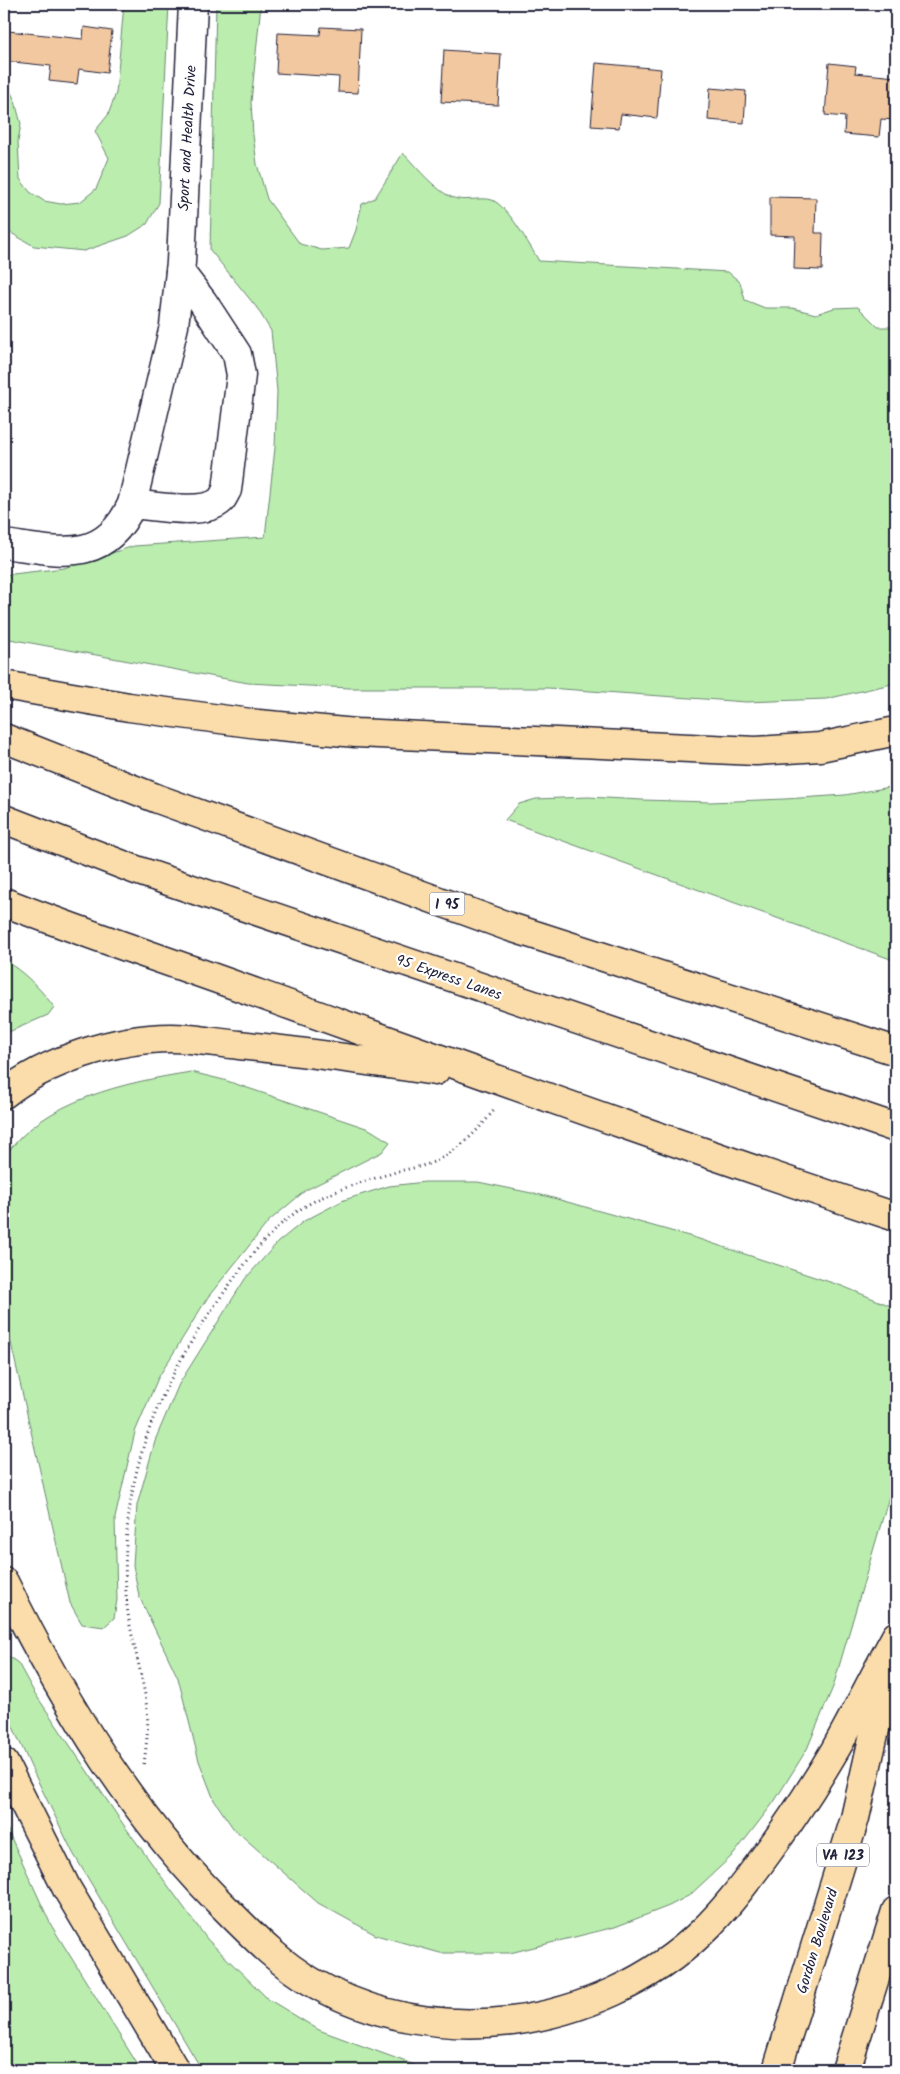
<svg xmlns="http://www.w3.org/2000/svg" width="900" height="2074" font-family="Kalam,sans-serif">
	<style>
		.green { fill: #baedae; stroke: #6e8874 }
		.building { fill: #f2c8a1; stroke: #22223b }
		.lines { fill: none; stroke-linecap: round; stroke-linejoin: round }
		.minor-casing { stroke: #22223b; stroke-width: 31 }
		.major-casing { stroke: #22223b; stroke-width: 31 }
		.highway-casing { stroke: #22223b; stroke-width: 31 }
		.path { stroke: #22223b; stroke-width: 3; stroke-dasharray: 1 4; stroke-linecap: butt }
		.minor { stroke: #fff; stroke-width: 28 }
		.major { stroke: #fbddab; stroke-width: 28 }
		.highway { stroke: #fbddab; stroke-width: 28 }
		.labels { text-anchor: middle; stroke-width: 4.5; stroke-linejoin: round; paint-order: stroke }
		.shield { fill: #fff; stroke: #646476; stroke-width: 1 }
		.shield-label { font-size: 14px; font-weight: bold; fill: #22223b }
		.street-label { font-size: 15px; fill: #22223b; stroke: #fff }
	</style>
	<rect width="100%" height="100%" fill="#fff"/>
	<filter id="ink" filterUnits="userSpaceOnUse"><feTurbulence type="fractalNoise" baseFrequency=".02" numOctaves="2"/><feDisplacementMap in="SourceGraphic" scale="10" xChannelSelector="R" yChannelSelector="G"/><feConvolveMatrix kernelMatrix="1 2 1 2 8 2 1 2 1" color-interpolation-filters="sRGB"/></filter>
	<g filter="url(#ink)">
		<g class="green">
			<path d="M124,4h45l-10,199 -12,21 -19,12 -44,15 -50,-5 -30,-17v-152l11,24 6,23 -3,17 2,38 10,13 14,9 17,3 19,-2 16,-13 13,-31 -14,-27 13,-16 8,-22z"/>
			<path d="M216,4h45l-10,98 2,33 4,29 10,35 33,45 22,6 27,-2 7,-18 6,-26 13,-6 28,-45c13,13 36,43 55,46 9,2 26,-2 34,1 16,6 38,46 47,61l189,11 12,10 5,18 20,8h27l24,6 18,-6 24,-1 20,20h18v356l-70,16 -80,3 -198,-14h-198l-102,-5 -244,-45v-63l60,-7 70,-22 131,-9 10,-89 2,-57 -6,-60 -14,-23 -47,-58z"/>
			<path d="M896,786v175l-391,-141 14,-16 17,-5 52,-2 54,3 68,2 75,-3 60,-4z"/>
			<path d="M4,960c20,12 36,28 50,47l-6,8 -44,19z"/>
			<path d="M191,1072l33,8 145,49 21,13 -8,10 -76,38 -37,31 -61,76 -50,81 -23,54 -20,86 2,82 -3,18 -10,9 -22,-3 -12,-21 -62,-273 -4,-1v-171c37,-58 123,-76 187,-86z"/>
			<path d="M425,1182h53l68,14 150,42 146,48 54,22v165l-63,214 -26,62 -33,53 -40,52 -44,41 -21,11 -54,21 -105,26h-70l-64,-18 -58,-32 -85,-75 -19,-28 -15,-39 -21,-83 -39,-82 -6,-31 4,-60 19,-67 23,-54 66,-105 33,-37 26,-21 40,-21 45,-14z"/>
			<path d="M7,1655l11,8 16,29 89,132 84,115 61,60 51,31 109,40h-226l-129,-217 -42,-86 -27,-60v-51z"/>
			<path d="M4,1822l47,103 90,145h-137z"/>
		</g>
		<g class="building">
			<path d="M84,27l28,4 -5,42 -28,-4 -2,15 -28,-3 2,-15 -47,-5 4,-30 75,8z"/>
			<path d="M321,27l40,2 -3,64 -20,-1 1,-15 -63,-4 2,-40 42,2z"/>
			<path d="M444,50l57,4 -3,51 -57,-3z"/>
			<path d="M596,63l65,6 -4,49 -36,-4 -2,14 -28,-2z"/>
			<path d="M829,63l27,3 -1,7 41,4v43l-15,-1 -2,18 -35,-3 1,-17 -20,-2z"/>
			<path d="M710,88l36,3 -2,32 -36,-3z"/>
			<path d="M770,197l46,1 -1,35h8l-1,37 -28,-1 1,-33 -25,-1z"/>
		</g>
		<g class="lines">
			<defs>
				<g id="minor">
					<path d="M132,504c21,2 73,12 89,-4 2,-2 4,-7 6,-10l14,-115 -4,-21 -34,-52 -23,-30"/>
					<path d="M4,544c54,7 100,22 128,-40l42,-178 7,-64 12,-258"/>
				</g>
				<g id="major">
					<path d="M777,2070l78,-252 38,-168"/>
					<path d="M846,2070l50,-159"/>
				</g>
				<g id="highway">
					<path d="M4,685l125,22 129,17 98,9 400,18 64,-4 76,-16"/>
					<path d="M4,738l154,61 352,128 386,124"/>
					<path d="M4,819l132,51 760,258"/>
					<path d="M4,902c84,33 170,61 255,92 212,76 423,153 637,223"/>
					<path d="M4,1094c43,-34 112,-56 167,-56 22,0 46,5 68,7 66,7 131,16 196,26"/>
					<path d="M4,1582c60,122 131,239 229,334 24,24 49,49 79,66 61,35 130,47 200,39 69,-9 139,-40 190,-89 22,-21 40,-45 58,-69 27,-36 52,-74 75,-113 21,-37 40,-76 61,-114"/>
					<path d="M4,1763l63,126 108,181"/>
				</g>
			</defs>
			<use href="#minor" class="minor-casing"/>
			<use href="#major" class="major-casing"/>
			<use href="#highway" class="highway-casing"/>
			<path class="path" d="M144,1764c2,-18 5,-36 3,-54 -4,-39 -19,-77 -21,-116 -6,-118 31,-209 99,-303 20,-28 42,-58 70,-78 28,-21 71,-32 104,-42 13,-3 29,-5 40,-12 23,-11 40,-30 56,-50"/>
			<use href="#minor" class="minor"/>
			<use href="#major" class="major"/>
			<use href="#highway" class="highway"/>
		</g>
	</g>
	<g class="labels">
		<g class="shield">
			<rect x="429.5" y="892.5" width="35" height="23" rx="4"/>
			<rect x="817" y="1843.5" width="52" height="23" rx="4"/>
		</g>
		<g class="shield-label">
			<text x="447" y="909">I 95</text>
			<text x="843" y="1860">VA 123</text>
		</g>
		<g class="street-label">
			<text transform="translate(187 138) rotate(-87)" y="5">Sport and Health Drive</text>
			<text transform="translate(449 977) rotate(19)" y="5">95 Express Lanes</text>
			<text transform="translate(817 1941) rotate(-73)" y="5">Gordon Boulevard</text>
		</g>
	</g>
	<rect width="900" height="2074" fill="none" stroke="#fff" stroke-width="20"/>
	<rect x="10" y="10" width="880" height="2054" fill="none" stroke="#22223b" stroke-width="2" filter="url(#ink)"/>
</svg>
